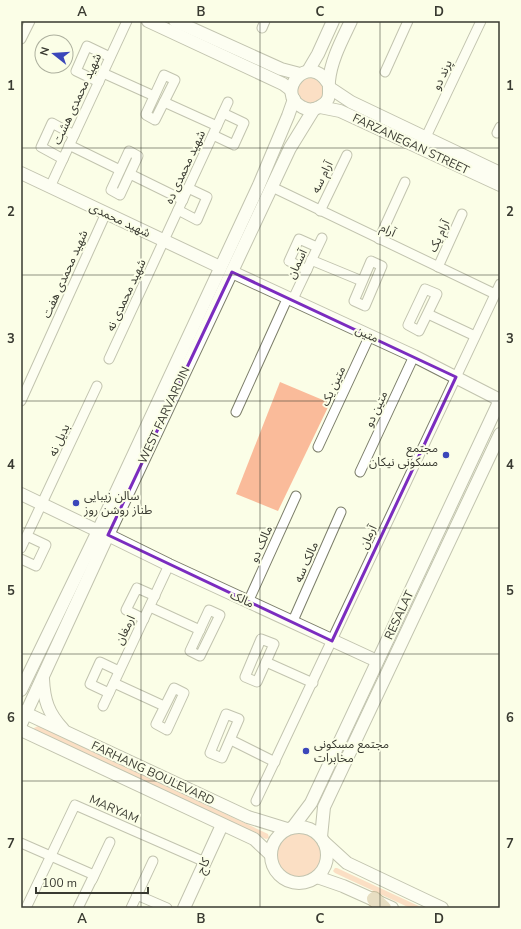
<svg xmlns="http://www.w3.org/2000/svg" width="521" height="929" font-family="'Nunito Sans','Noto Sans Arabic',sans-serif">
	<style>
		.green { fill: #fabb9a }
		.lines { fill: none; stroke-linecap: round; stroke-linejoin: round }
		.street-casing { stroke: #7c7e6a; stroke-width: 11 }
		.secondary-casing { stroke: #7c7e6a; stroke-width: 14 }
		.primary-casing { stroke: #856f43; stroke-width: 16 }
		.street { stroke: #fff; stroke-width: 9 }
		.secondary { stroke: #fff; stroke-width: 12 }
		.primary { stroke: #ceb994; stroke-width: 14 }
		.marked { fill: none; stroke: #7b2cbf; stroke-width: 3; stroke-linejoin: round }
		.grid { fill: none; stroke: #393a31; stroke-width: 1; stroke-opacity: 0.55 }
		.poi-dot { fill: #3b47ba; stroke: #fbfee7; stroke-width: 1.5 }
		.labels { text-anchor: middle; stroke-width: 4; stroke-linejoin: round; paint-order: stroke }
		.street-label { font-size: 12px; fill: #393a31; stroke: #fbfee7 }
		.poi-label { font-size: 12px; fill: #393a31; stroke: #fbfee7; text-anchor: start }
		.neatline { fill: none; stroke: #393a31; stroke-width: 1.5 }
		.grid-label { font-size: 13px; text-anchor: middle; font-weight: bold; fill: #393a31 }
	</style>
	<rect width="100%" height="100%" fill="#fbfee7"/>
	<g class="green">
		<circle cx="311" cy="91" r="13"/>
		<path d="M280,382l50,21 -52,108 -42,-17z"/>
		<path d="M38,726l230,108 1,4 -3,1 -231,-108 -1,-3z"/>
		<circle cx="299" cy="854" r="23"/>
		<path d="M335,868h2l86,40h-13l-75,-35 -2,-2z"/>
	</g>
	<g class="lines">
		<defs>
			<g id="street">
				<path d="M262,28l3,-7"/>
				<path d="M21,39l9,-18"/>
				<path d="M385,72l23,-51"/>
				<path d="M103,73l51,23"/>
				<path d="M164,75l11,5 -20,40 -9,-5v-1z"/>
				<path d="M99,82l-23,-11 11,-25 23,11"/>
				<path d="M164,102l53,24"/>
				<path d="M497,133l3,-6"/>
				<path d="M213,135l21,10 10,-22 -21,-10"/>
				<path d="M425,139l56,-118"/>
				<path d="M69,145l51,25"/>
				<path d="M129,151l9,5 -18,39 -9,-5z"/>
				<path d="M63,159l-22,-12 11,-24 22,12"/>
				<path d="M130,174l53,26"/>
				<path d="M50,187l77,-166"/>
				<path d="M272,187l223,107"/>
				<path d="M178,210l19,10 10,-23 -19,-9"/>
				<path d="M320,211l27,-56"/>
				<path d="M379,239l26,-57"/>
				<path d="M311,260l51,21"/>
				<path d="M371,261l11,5 -17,40 -11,-5z"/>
				<path d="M438,267l24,-53"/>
				<path d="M307,270l-18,-9 10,-22 18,8"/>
				<path d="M425,289l12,5 -18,37 -11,-6z"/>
				<path d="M293,299l29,-61"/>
				<path d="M428,314l47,22"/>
				<path d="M109,359l119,-257"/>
				<path d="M21,401l85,-188"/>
				<path d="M236,412l52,-115"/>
				<path d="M318,447l52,-112"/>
				<path d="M360,472l54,-116"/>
				<path d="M21,548l76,-162"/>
				<path d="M21,559l15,7 10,-21 -19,-9"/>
				<path d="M248,602l48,-106"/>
				<path d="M150,607l50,23"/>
				<path d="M209,610l11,5 -20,41 -10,-5z"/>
				<path d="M144,619l-18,-9 11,-22 18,8"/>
				<path d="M292,623l49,-111"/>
				<path d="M261,639l13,5 -17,38 -12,-5z"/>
				<path d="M266,662l47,21"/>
				<path d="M114,683l50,23"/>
				<path d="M174,688l10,5 -17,37 -11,-6z"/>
				<path d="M109,693l-19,-9 10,-22 19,9"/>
				<path d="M103,706l66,-141"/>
				<path d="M226,714l13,5 -17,39 -12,-5z"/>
				<path d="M231,740l44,22"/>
				<path d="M256,801l244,-517"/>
				<path d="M21,843l73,32 -16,33"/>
				<path d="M92,880l18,-38"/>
				<path d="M137,895l30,13"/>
				<path d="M26,908l49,-103 130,57"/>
				<path d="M131,908l22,-47"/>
			</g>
			<g id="secondary">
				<path d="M148,21l135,63 8,6"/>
				<path d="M175,21l106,48 19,5"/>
				<path d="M308,71l10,-17 15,-33"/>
				<path d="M328,83c-20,-32 -54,10 -26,24 5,3 12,3 17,0 14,-7 9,-15 10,-26 2,-21 13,-41 22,-60"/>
				<path d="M330,88l21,14 149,71"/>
				<path d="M320,107l20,4 160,74"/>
				<path d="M21,173l199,94"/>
				<path d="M232,272l182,84 86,44"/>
				<path d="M21,494l77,37"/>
				<path d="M108,535l61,30 208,96"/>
				<path d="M43,679c1,21 5,34 20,50"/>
				<path d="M21,690l77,-159 161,-346 29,-69 6,-17"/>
				<path d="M21,711l227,106 39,12"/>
				<path d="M21,724l87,-189 182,-387 24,-39"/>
				<path d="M21,730l233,109 17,16"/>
				<circle cx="299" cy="855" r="28"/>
				<path d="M293,827l18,-24 189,-403"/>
				<path d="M321,837l3,-30 176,-373"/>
				<path d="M324,842l23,21 95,45"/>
				<path d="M317,877l26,9 49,22"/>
				<path d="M184,908l38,-83"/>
			</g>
			<path id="primary" d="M374,899l10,9"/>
		</defs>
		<use href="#street" class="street-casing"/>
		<use href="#secondary" class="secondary-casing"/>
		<use href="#primary" class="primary-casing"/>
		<use href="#street" class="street"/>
		<use href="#secondary" class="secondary"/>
		<use href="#primary" class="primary"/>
	</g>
	<path d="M0 0H521V929H0ZM232,272l224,105 -124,264 -224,-106z" fill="#fbfee7" fill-opacity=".55" fill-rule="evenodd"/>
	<path class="marked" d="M232,272l224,105 -124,264 -224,-106z"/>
	<path class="grid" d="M141,21v887M260,21v887M380,21v887M21,148h479M21,275h479M21,401h479M21,528h479M21,654h479M21,781h479"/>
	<g class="poi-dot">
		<circle cx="446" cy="455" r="4"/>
		<circle cx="76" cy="503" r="4"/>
		<circle cx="306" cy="751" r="4"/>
	</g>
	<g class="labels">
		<g class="street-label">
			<text transform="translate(442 75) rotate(-65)" y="4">پرند دو</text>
			<text transform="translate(77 99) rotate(-65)" y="4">شهید محمدی هشت</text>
			<text transform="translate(411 144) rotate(25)" y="4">FARZANEGAN STREET</text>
			<text transform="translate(185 167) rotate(-65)" y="4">شهید محمدی ده</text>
			<text transform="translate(322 177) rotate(-64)" y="4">آرام سه</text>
			<text transform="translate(120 220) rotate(25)" y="4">شهید محمدی</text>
			<text transform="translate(388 230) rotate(26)" y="4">آرام</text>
			<text transform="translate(439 236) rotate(-65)" y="4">آرام یک</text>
			<text transform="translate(297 264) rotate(-65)" y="4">آسمان</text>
			<text transform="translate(65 274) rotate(-66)" y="4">شهید محمدی هفت</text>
			<text transform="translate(126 295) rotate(-65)" y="4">شهید محمدی نه</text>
			<text transform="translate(367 334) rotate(25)" y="4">متین</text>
			<text transform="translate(333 386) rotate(-65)" y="4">متین یک</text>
			<text transform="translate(376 409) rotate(-65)" y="4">متین دو</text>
			<text transform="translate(164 415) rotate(-65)" y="4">WEST FARVARDIN</text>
			<text transform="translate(59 440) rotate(-65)" y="4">بدیل نه</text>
			<text transform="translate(368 537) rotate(-65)" y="4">آرمان</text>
			<text transform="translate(261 544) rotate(-66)" y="4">مالک دو</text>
			<text transform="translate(306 562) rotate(-66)" y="4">مالک سه</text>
			<text transform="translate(242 599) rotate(25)" y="4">مالک</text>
			<text transform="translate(399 615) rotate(-65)" y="4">RESALAT</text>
			<text transform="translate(125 630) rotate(-65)" y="4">ارمغان</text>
			<text transform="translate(153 773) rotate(25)" y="4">FARHANG BOULEVARD</text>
			<text transform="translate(114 809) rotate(24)" y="4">MARYAM</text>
			<text transform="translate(203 866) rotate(-66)" y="4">کاج</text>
		</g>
		<g class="poi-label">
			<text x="438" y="452" text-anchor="end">مجتمع<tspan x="438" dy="14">مسکونی نیکان</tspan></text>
			<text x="84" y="500">سالن زیبایی<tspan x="84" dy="14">طناز روشن روز</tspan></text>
			<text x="314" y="748">مجتمع مسکونی<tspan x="314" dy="14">مخابرات</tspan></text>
		</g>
	</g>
	<rect width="521" height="929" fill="none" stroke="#fbfee7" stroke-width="44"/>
	<g transform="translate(54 54) rotate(287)"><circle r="19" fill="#fbfee7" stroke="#adb09e"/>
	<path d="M0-3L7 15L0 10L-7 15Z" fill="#3b47ba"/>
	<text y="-6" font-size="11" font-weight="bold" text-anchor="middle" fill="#393a31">N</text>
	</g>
	<path d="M36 887v6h112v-6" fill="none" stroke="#393a31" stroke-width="2"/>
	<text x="42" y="887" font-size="12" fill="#393a31" stroke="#fbfee7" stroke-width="3" paint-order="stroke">100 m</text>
	<rect x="22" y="22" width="477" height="885" class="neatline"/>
	<g class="grid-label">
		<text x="82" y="16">A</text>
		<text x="201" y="16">B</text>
		<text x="320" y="16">C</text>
		<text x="439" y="16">D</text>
		<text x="11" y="90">1</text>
		<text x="510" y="90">1</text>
		<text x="11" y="216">2</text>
		<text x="510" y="216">2</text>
		<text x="11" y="343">3</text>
		<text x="510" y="343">3</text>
		<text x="11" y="469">4</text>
		<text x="510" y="469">4</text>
		<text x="11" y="595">5</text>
		<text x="510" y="595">5</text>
		<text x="11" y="722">6</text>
		<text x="510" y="722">6</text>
		<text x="11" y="848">7</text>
		<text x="510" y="848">7</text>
		<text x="82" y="923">A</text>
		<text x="201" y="923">B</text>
		<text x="320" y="923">C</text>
		<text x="439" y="923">D</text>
	</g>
</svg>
